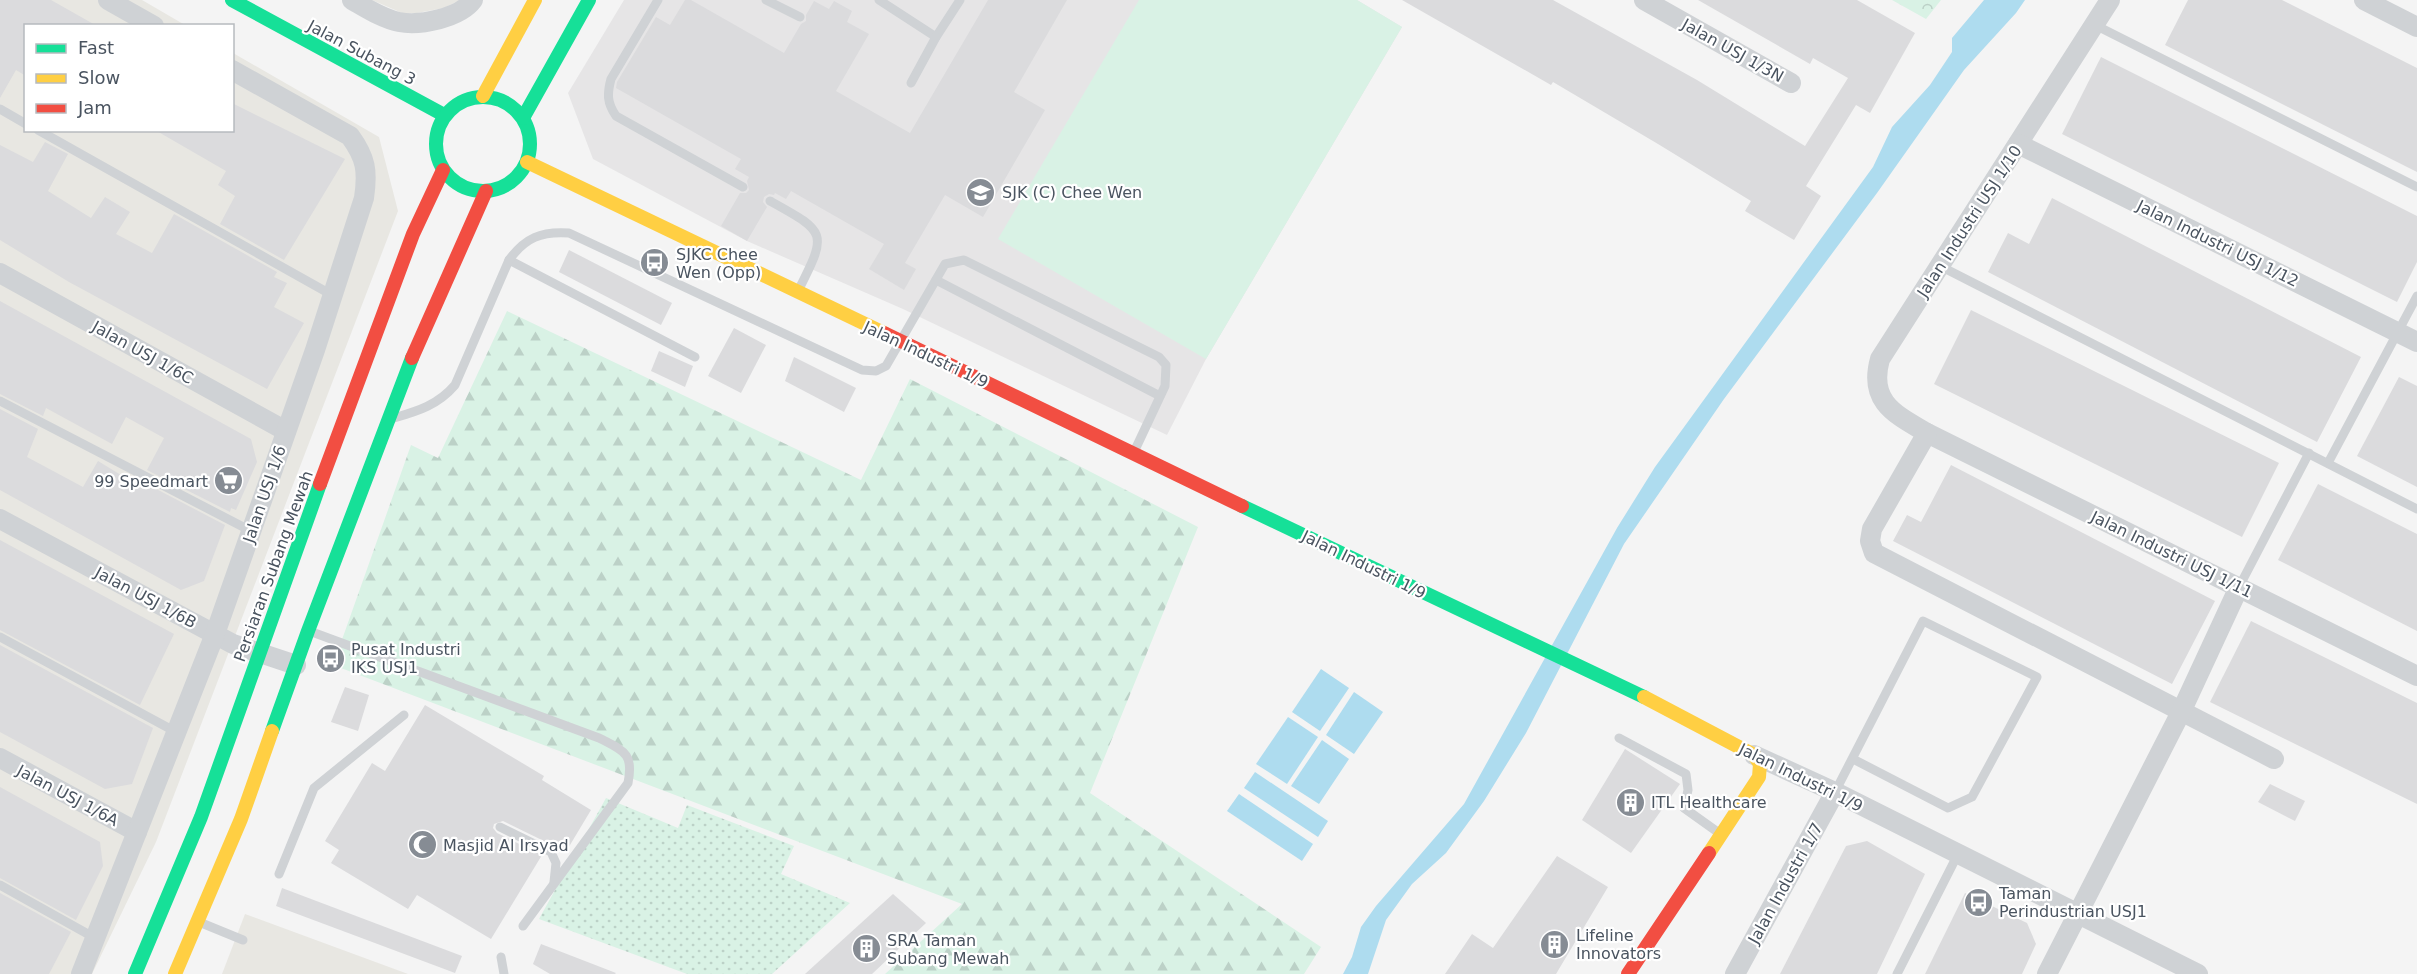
<svg xmlns="http://www.w3.org/2000/svg" width="2417" height="974" font-family="'DejaVu Sans',sans-serif">
	<style>
		.commercial { fill: #e8e7e2 }
		.education { fill: #e6e5e6 }
		.grass { fill: url(#grass-dots) }
		.forest { fill: url(#forest-firs) }
		.park { fill: url(#park-crowns) }
		.pitch { fill: #d9f2e5 }
		.water { fill: #aedcef }
		.building { fill: #dbdbdd }
		.lines { fill: none; stroke-linecap: round; stroke-linejoin: round }
		.lane { stroke: #cfd2d5; stroke-width: 9 }
		.street { stroke: #cfd2d5; stroke-width: 20 }
		.fast { stroke: #16e098; stroke-width: 14 }
		.slow { stroke: #ffcf43; stroke-width: 14 }
		.jam { stroke: #f24e42; stroke-width: 14 }
		.labels { text-anchor: middle; stroke-width: 4.5; stroke-linejoin: round; paint-order: stroke }
		.street-label { font-size: 16px; fill: #4a5460; stroke: #fff }
		.poi-label { font-size: 16px; fill: #4a5460; stroke: #fff; text-anchor: start }
	</style>
	<defs>
		<pattern id="grass-dots" width="8" height="8" patternUnits="userSpaceOnUse" patternTransform="scale(1.5)"><rect width="8" height="8" fill="#d9f2e5"/><path d="M2 2h.1M6 6h.1" fill="none" stroke="#bcd1c7" stroke-width="1.8" stroke-linecap="round"/></pattern>
		<pattern id="forest-firs" width="22" height="20" patternUnits="userSpaceOnUse" patternTransform="scale(1.5)"><rect width="22" height="20" fill="#d9f2e5"/><path d="M5 1l3.5 6h-7zM16 11l3.5 6h-7z" fill="#bcd1c7"/></pattern>
		<pattern id="park-crowns" width="20" height="18" patternUnits="userSpaceOnUse" patternTransform="scale(1.5)"><rect width="20" height="18" fill="#d9f2e5"/><path d="M2 6a3 3 0 1 1 6 0M12 15a3 3 0 1 1 6 0" fill="none" stroke="#bcd1c7"/></pattern>
	</defs>
	<rect width="100%" height="100%" fill="#f4f4f4"/>
	<g class="commercial">
		<path d="M0,0h142l43,25 -159,1v104h206l1,-77 146,84 19,74 -242,631 -64,132h-92z"/>
		<path d="M372,0h88l-16,8 -27,5h-15z"/>
		<path d="M245,914l163,60h-186z"/>
	</g>
	<path class="education" d="M624,0h733l45,27 -196,332 -39,76 -264,-126 -156,-68 -154,-82 -25,-66z"/>
	<path class="grass" d="M606,798l72,30 9,-23 107,41 -13,28 69,29 -78,71h-85l-148,-55z"/>
	<path class="forest" d="M507,311l354,169 49,-101 288,148 -108,266 231,154 -17,27h-419l77,-70 -629,-239 78,-220 27,13z"/>
	<path class="park" d="M1892,0h49l-15,19z"/>
	<path class="pitch" d="M1139,0h218l45,27 -196,332 -208,-120z"/>
	<g class="water">
		<path d="M1984,0h41l-9,13 -52,57 -87,123 -153,206 -100,145 -98,189 -42,68 -38,52 -34,31 -26,36 -18,54h-25l9,-17 9,-30 15,-21 88,-102 153,-276 38,-61 218,-300 19,-40 38,-42 22,-33v-14z"/>
		<path d="M1321,669l28,19 -29,43 -28,-19z"/>
		<path d="M1354,692l29,20 -29,42 -28,-19z"/>
		<path d="M1288,717l30,20 -31,47 -31,-20z"/>
		<path d="M1322,740l27,19 -30,45 -28,-18z"/>
		<path d="M1255,772l73,49 -10,16 -74,-49z"/>
		<path d="M1239,794l74,50 -11,17 -75,-50z"/>
	</g>
	<g class="building">
		<path d="M0,0h51l46,26h-71v50l-10,-6 -16,28z"/>
		<path d="M685,0h6l93,53 17,-29 5,-3v-6l8,-14 15,8 5,-8 18,10 -5,11 22,12 -33,57 74,42 78,-133h79l-53,92 31,18 -62,107 -38,-22 -40,68 11,6 -12,21 -35,-21 15,-25 -93,-53 -5,8 -11,-6 -1,2 -5,-1 -5,3 -1,5 4,5 -20,34 -26,-15 19,-33h6l3,-3 -2,-9 2,-4 -14,-8 6,-10 -125,-71 1,-6 39,-65 14,8z"/>
		<path d="M1402,0h151l144,80 108,66 43,-68 -35,-20 -3,6 -112,-64h159l58,33 -45,80 -14,-8 -50,81 15,10 -27,44 -49,-29 6,-10 -93,-57 -105,-62 -2,3z"/>
		<path d="M2188,0h94l135,68v104l-252,-127z"/>
		<path d="M2101,57l316,159v46l-20,40 -335,-168z"/>
		<path d="M232,103l113,56 -61,101 -64,-36 15,-28 -17,-11 8,-14 -71,-41h77z"/>
		<path d="M45,142l23,12 -20,37 43,27 14,-21 25,15 -14,22 36,19 22,-39 103,58 -3,5 13,6 -13,24 30,16 -37,66 -198,-107 -69,-42v-95l33,17z"/>
		<path d="M2052,198l309,159 -44,85 -329,-170 20,-39 21,11z"/>
		<path d="M569,250l103,53 -11,22 -102,-53z"/>
		<path d="M0,301l251,138 6,23 -21,48 -5,-2 -1,4 -83,-42 17,-32 -38,-21 -14,27 -66,-36 -3,8 -43,-22z"/>
		<path d="M1971,310l308,153 -37,74 -308,-153z"/>
		<path d="M734,328l32,17 -25,48 -33,-17z"/>
		<path d="M659,351l34,15 -8,21 -34,-16z"/>
		<path d="M794,357l62,31 -12,24 -59,-31z"/>
		<path d="M2399,377l18,9v101l-60,-31z"/>
		<path d="M0,409l38,20 -11,28 56,30 15,-26 36,22 5,1 2,-3 84,44 -21,56 -23,9 -181,-100z"/>
		<path d="M1951,465l264,136 -43,83 -279,-143 14,-26 14,7z"/>
		<path d="M2318,484l99,50v97l-139,-71z"/>
		<path d="M0,540l174,94 -34,71 -140,-75z"/>
		<path d="M2251,621l166,82v101l-207,-102z"/>
		<path d="M0,645l153,83 -21,56 -27,5 -105,-57z"/>
		<path d="M345,687l24,8 -11,36 -27,-9z"/>
		<path d="M425,705l119,71 -2,4 49,30 -24,40 -17,-10 -2,3 -45,-22 -9,3 -1,4 4,5 45,22 -51,84 -74,-44 -9,14 -77,-46 8,-13 -14,-9 47,-78 13,8z"/>
		<path d="M1625,749l55,35 -49,69 -49,-33z"/>
		<path d="M2270,784l35,17 -10,20 -37,-19z"/>
		<path d="M0,787l100,55 3,24 -27,54 -76,-42z"/>
		<path d="M1867,841l58,33 -48,100h-97l66,-128z"/>
		<path d="M1557,856l51,31 -52,87h-111l27,-40 21,14z"/>
		<path d="M282,888l180,68 -7,17 -179,-67z"/>
		<path d="M0,893l71,39 -22,42h-49z"/>
		<path d="M1965,893l62,30 9,21 -14,30h-97z"/>
		<path d="M893,894l33,29 -54,51h-67z"/>
		<path d="M541,944l75,29 -1,1h-65l-17,-10z"/>
	</g>
	<g class="lines">
		<g class="lane">
			<path d="M658,0l-47,79c-4,15 -4,24 5,37l127,71"/>
			<path d="M766,0l34,17"/>
			<path d="M879,0l57,37 24,-37"/>
			<path d="M2095,25l322,162"/>
			<path d="M911,83l25,-46"/>
			<path d="M0,109l26,15"/>
			<path d="M38,130l294,165"/>
			<path d="M770,201c56,31 58,31 29,88"/>
			<path d="M509,260l186,97"/>
			<path d="M1940,266l477,243"/>
			<path d="M936,280l224,116"/>
			<path d="M0,401l251,130"/>
			<path d="M394,418c24,-7 44,-13 61,-33l54,-125c16,-22 32,-29 60,-27l293,137 14,1 10,-5 59,-102 19,-4 195,97 7,8 -1,21 -31,66"/>
			<path d="M2328,463l89,-167"/>
			<path d="M2239,587l70,-134"/>
			<path d="M312,632l287,106c25,13 35,15 29,45l-105,143"/>
			<path d="M0,637l176,95"/>
			<path d="M1619,738l67,36 2,16 -4,18 35,25"/>
			<path d="M1835,792l88,-171 114,56 -65,120 -24,11 -95,-49"/>
			<path d="M500,827l51,25 5,11 -2,19"/>
			<path d="M279,874l35,-86 90,-73"/>
			<path d="M0,885l95,53"/>
			<path d="M199,922l44,18"/>
			<path d="M501,957l3,17"/>
			<path d="M1897,974l61,-120"/>
		</g>
		<g class="street">
			<path d="M108,0l46,26"/>
			<path d="M352,0c14,8 31,19 47,22 21,4 61,-4 74,-22"/>
			<path d="M1644,0l147,83"/>
			<path d="M2110,0l-230,359c-12,43 15,55 47,74l490,243"/>
			<path d="M2364,0l53,27"/>
			<path d="M2018,144l399,198"/>
			<path d="M0,273l286,158"/>
			<path d="M1927,433l-55,96 -2,12 4,12 400,206"/>
			<path d="M0,519l233,125 63,21"/>
			<path d="M1754,755l81,37 363,182"/>
			<path d="M0,758l137,74"/>
			<path d="M81,974l134,-340 100,-284 49,-152c4,-27 2,-40 -14,-62l-118,-66"/>
			<path d="M1735,974l100,-182"/>
			<path d="M2047,974l134,-262 58,-125"/>
		</g>
		<g class="fast">
			<path d="M232,0l212,115"/>
			<circle cx="483" cy="144" r="47"/>
			<path d="M523,118l66,-118"/>
			<path d="M1242,506l402,191"/>
			<path d="M272,731l36,-100 104,-273"/>
			<path d="M135,974l66,-157 119,-333"/>
		</g>
		<g class="slow">
			<path d="M483,96l52,-96"/>
			<path d="M527,162l357,171"/>
			<path d="M1644,697l110,58 6,9 -1,13 -50,76"/>
			<path d="M175,974l66,-155 31,-88"/>
		</g>
		<g class="jam">
			<path d="M884,333l358,173"/>
			<path d="M412,358l74,-167"/>
			<path d="M320,484l93,-250 30,-64"/>
			<path d="M1628,974l81,-121"/>
		</g>
	</g>
	<defs>
		<symbol id="school-disc" viewBox="-11 -11 22 22"><circle r="9.5" fill="#868c94" stroke="#fff"/><path d="M0-5L7-2L0 1L-7-2ZM-4 1L0 2.5L4 1V4Q0 6-4 4Z" fill="#fff"/></symbol>
		<symbol id="bus-disc" viewBox="-11 -11 22 22"><circle r="9.5" fill="#868c94" stroke="#fff"/><path d="M-5-6H5V4H4V6H2V4H-2V6H-4V4H-5ZM-3.5-4V0h7V-4ZM-3.5 1.2v1.5H-2V1.2ZM2 1.2v1.5H3.5V1.2Z" fill="#fff"/></symbol>
		<symbol id="supermarket-disc" viewBox="-11 -11 22 22"><circle r="9.5" fill="#868c94" stroke="#fff"/><path d="M-6-5.5h2.5l.6 2H6L4.5 2H-2.5L-4.4-4H-6ZM-1.5 3.2a1.3 1.3 0 1 0 .1 0ZM3 3.2a1.3 1.3 0 1 0 .1 0Z" fill="#fff"/></symbol>
		<symbol id="building-disc" viewBox="-11 -11 22 22"><circle r="9.5" fill="#868c94" stroke="#fff"/><path d="M-4-6H4V6H1V3H-1V6H-4ZM-2.5-4.3h1.7v1.8h-1.7ZM.8-4.3h1.7v1.8H.8ZM-2.5-1h1.7V.8h-1.7ZM.8-1h1.7V.8H.8Z" fill="#fff"/></symbol>
		<symbol id="mosque-disc" viewBox="-11 -11 22 22"><circle r="9.5" fill="#868c94" stroke="#fff"/><path d="M3.5-4.9A6 6 0 1 0 3.5 4.9A5 5 0 1 1 3.5-4.9Z" fill="#fff"/></symbol>
	</defs>
	<g fill-rule="evenodd">
		<use href="#school-disc" x="964" y="176" width="33" height="33"/>
		<use href="#bus-disc" x="638" y="246" width="33" height="33"/>
		<use href="#supermarket-disc" x="212" y="464" width="33" height="33"/>
		<use href="#bus-disc" x="314" y="642" width="33" height="33"/>
		<use href="#building-disc" x="1614" y="786" width="33" height="33"/>
		<use href="#mosque-disc" x="406" y="828" width="33" height="33"/>
		<use href="#bus-disc" x="1962" y="886" width="33" height="33"/>
		<use href="#building-disc" x="1538" y="928" width="33" height="33"/>
		<use href="#building-disc" x="850" y="932" width="33" height="33"/>
	</g>
	<g class="labels">
		<g class="street-label">
			<text transform="translate(1733 50) rotate(29)" y="6">Jalan USJ 1/3N</text>
			<text transform="translate(362 52) rotate(28)" y="6">Jalan Subang 3</text>
			<text transform="translate(1969 221) rotate(-57)" y="6">Jalan Industri USJ 1/10</text>
			<text transform="translate(2218 243) rotate(26)" y="6">Jalan Industri USJ 1/12</text>
			<text transform="translate(143 352) rotate(29)" y="6">Jalan USJ 1/6C</text>
			<text transform="translate(926 354) rotate(25)" y="6">Jalan Industri 1/9</text>
			<text transform="translate(264 494) rotate(-71)" y="6">Jalan USJ 1/6</text>
			<text transform="translate(2172 554) rotate(26)" y="6">Jalan Industri USJ 1/11</text>
			<text transform="translate(1364 564) rotate(26)" y="6">Jalan Industri 1/9</text>
			<text transform="translate(273 566) rotate(-70)" y="6">Persiaran Subang Mewah</text>
			<text transform="translate(146 597) rotate(28)" y="6">Jalan USJ 1/6B</text>
			<text transform="translate(1801 777) rotate(26)" y="6">Jalan Industri 1/9</text>
			<text transform="translate(68 795) rotate(28)" y="6">Jalan USJ 1/6A</text>
			<text transform="translate(1785 883) rotate(-61)" y="6">Jalan Industri 1/7</text>
		</g>
		<g class="poi-label">
			<text x="1002" y="198">SJK (C) Chee Wen</text>
			<text x="676" y="260">SJKC Chee<tspan x="676" dy="18">Wen (Opp)</tspan></text>
			<text x="208" y="487" text-anchor="end">99 Speedmart</text>
			<text x="351" y="655">Pusat Industri<tspan x="351" dy="18">IKS USJ1</tspan></text>
			<text x="1651" y="808">ITL Healthcare</text>
			<text x="443" y="851">Masjid Al Irsyad</text>
			<text x="1999" y="899">Taman<tspan x="1999" dy="18">Perindustrian USJ1</tspan></text>
			<text x="1576" y="941">Lifeline<tspan x="1576" dy="18">Innovators</tspan></text>
			<text x="887" y="946">SRA Taman<tspan x="887" dy="18">Subang Mewah</tspan></text>
		</g>
	</g>
	<rect x="24" y="24" width="210" height="108" fill="#ffffff" stroke="#b7bbbf" stroke-width="1.5"/>
	<rect x="36" y="44" width="30" height="9" fill="#16e098" stroke="#b7bbbf" stroke-width="1.5"/>
	<text x="78" y="54" font-size="18" fill="#4a5460">Fast</text>
	<rect x="36" y="74" width="30" height="9" fill="#ffcf43" stroke="#b7bbbf" stroke-width="1.5"/>
	<text x="78" y="84" font-size="18" fill="#4a5460">Slow</text>
	<rect x="36" y="104" width="30" height="9" fill="#f24e42" stroke="#b7bbbf" stroke-width="1.5"/>
	<text x="78" y="114" font-size="18" fill="#4a5460">Jam</text>
</svg>
